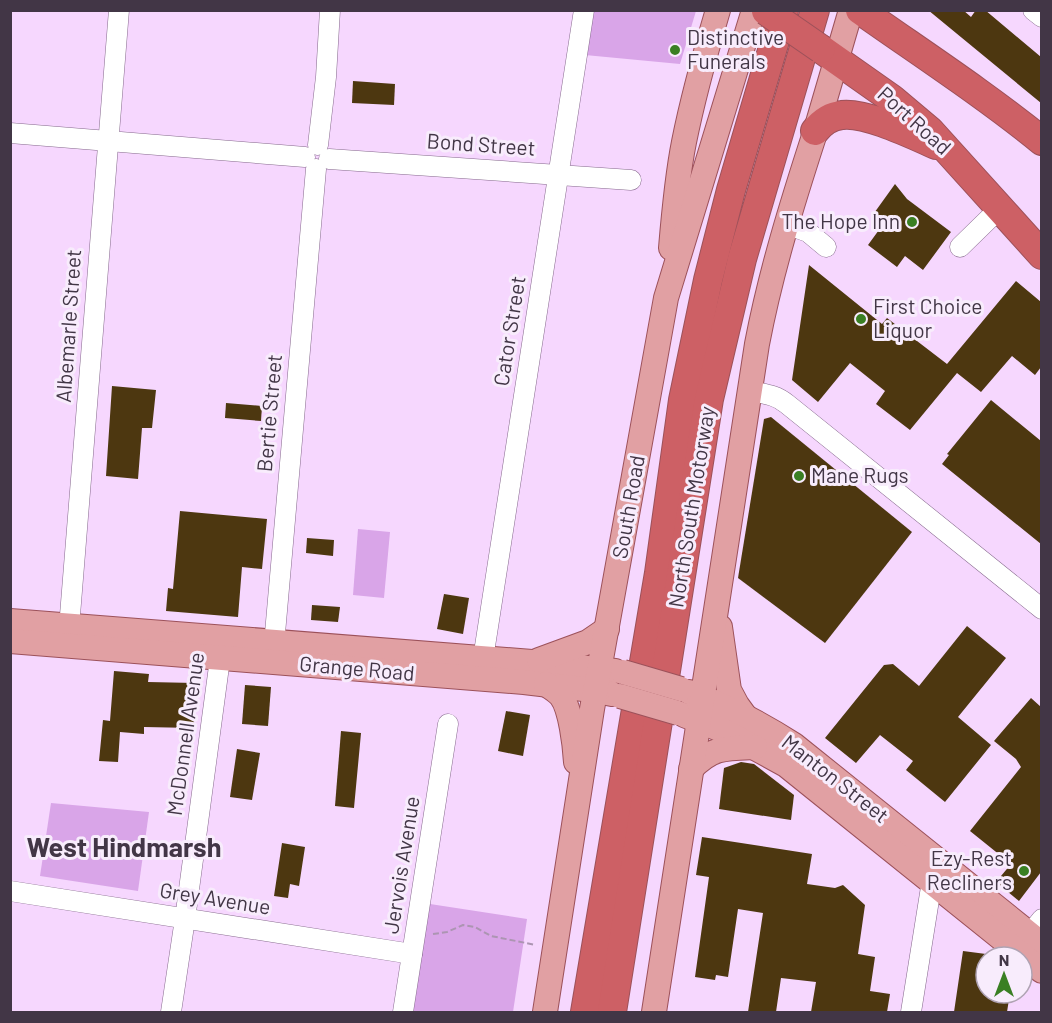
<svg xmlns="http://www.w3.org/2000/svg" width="1052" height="1023" font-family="Barlow,sans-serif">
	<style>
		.green { fill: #d9a5e8 }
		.building { fill: #4d3710 }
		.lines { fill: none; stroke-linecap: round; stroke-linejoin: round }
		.minor-casing { stroke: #866a8d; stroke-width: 21 }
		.major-casing { stroke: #9c515a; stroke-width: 26 }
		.highway-casing { stroke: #9c515a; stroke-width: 30 }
		.path { stroke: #ac95b2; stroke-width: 2; stroke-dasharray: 6 3; stroke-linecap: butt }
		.minor { stroke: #fff; stroke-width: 20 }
		.major { stroke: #e1a0a3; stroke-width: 24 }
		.highway { stroke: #cd6065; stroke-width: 28 }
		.major-bridge-casing { stroke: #9c515a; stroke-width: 26; stroke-linecap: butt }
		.highway-bridge-casing { stroke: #9c515a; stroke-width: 30; stroke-linecap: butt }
		.major-bridge { stroke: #e1a0a3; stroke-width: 24 }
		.highway-bridge { stroke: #cd6065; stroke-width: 28 }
		.poi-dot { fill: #3a7f23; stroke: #f8ecfc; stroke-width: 2 }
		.labels { text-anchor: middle; stroke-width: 6; stroke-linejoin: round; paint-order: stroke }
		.poi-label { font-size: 21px; fill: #423646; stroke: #f8ecfc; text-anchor: start }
		.street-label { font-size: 21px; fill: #423646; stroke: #f8ecfc }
		.district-label { font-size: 27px; font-weight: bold; fill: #423646; stroke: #f8ecfc }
	</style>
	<rect width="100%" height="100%" fill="#f6d7fe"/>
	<g class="green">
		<path d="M592,11h104l-16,53 -95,-9z"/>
		<path d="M358,529l32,3 -6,66 -31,-3z"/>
		<path d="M51,803l98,9 -11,79 -98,-15z"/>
		<path d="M430,904l97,15 -14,93h-101z"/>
	</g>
	<g class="building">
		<path d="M928,10h35l8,7 5,-7h9l56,47v46z"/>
		<path d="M353,81l42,3 -1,21 -42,-2z"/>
		<path d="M895,184l12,15 44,33 -28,38 -18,-14 -8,11 -29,-22 16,-22 -12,-7z"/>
		<path d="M809,265l73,59 5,-6 60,46 69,-83 25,21v65l-6,8 -23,-19 -31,36 -24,-19 -47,57 -34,-26 9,-13 -35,-28 -32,39 -26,-22z"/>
		<path d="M112,386l44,4 -4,38h-10l-4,51 -32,-3z"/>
		<path d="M991,400l50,41v103l-99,-80 7,-9 -2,-1z"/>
		<path d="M226,403l36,3 -1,15 -36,-3z"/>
		<path d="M771,417l141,115 -87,111 -87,-65 26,-159z"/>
		<path d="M180,511l87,8 -5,50 -20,-2 -4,50 -72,-6 2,-23 5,1z"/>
		<path d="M307,538l27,2 -1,16 -27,-3z"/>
		<path d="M444,594l25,4 -6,36 -26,-5z"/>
		<path d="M312,605l28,2 -2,15 -27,-2z"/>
		<path d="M967,626l39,32 -48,59 33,28 -46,57 -39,-32 7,-9 -33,-26 -24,28 -31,-25 59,-73 9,-1 26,22z"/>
		<path d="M114,671l35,3 -1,8 47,1 -1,45 -50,-1v7l-24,-2 -2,30 -19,-1 4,-41 7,1z"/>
		<path d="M245,685l26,2 -3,39 -26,-2z"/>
		<path d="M1031,698l10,9v165l-22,29 -23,-19 15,-18 -41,-33 51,-64 -5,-8 -22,-18z"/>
		<path d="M506,711l24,4 -7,41 -25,-5z"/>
		<path d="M341,731l20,2 -7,75 -19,-2z"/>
		<path d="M237,749l23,4 -8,47 -22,-3z"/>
		<path d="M741,762l13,2 40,31 -3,25 -72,-11 5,-41z"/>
		<path d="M702,837l110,17 -5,30 28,4 8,-3 22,20 -7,49 17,3 -5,34 20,3 -3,18h-76l5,-30 -35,-4 -5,34h-28l15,-99 -25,-4 -10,68 -12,-2 -1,5 -20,-3 14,-100 -13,-2z"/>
		<path d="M282,843l23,4 -6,39 -9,-2 -2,14 -14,-2z"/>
		<path d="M963,951l23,3v39h24l-3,19h-53z"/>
	</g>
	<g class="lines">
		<defs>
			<g id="minor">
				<path d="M1033,10l9,7"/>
				<path d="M10,133l295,24"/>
				<path d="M318,145l8,-68 4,-67"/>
				<path d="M329,159l302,21"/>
				<path d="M786,224l22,8 18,15"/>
				<path d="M960,247l40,-39"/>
				<path d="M749,391c15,3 26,3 38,13l255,205"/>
				<path d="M68,640l51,-630"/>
				<path d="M273,656l43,-487"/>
				<path d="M483,659l101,-649"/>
				<path d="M10,891l402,63"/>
				<path d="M1022,944l20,-25"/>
				<path d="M171,1012l14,-93 37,-275"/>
				<path d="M403,1012l45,-288"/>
				<path d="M911,1012l21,-131 7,-8"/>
			</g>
			<g id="major">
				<path d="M671,248c3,-36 6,-71 13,-106 9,-45 21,-88 34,-132"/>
				<path d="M10,621l522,41 83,9"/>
				<path d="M720,627l9,63 8,15 8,11"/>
				<path d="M10,641l514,41 68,8 20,4"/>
				<path d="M539,660l49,-18 19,-13"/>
				<path d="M546,684c5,4 11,7 15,12 10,13 14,50 15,66"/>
				<path d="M689,692c38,14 71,31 105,53l248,199"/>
				<path d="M684,715l40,16 62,34 256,206"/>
				<path d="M691,769c21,-22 34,-21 64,-22"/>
				<path d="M545,1012l47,-303 74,-411 88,-288"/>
				<path d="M654,1012l103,-668c14,-73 35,-140 58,-211 12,-41 24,-82 36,-123"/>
			</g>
			<g id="highway">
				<path d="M860,10c61,43 124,84 182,131"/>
				<path d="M821,49l71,50 38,32 112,124"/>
				<path d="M815,131c7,-9 15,-15 27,-16 24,-3 71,20 94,30"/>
				<path d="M585,1012l74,-439 24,-173 25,-120 23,-90 53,-180"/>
				<path d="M612,1012l97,-613 33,-140 73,-249"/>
			</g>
		</defs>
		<use href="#minor" class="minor-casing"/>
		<use href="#major" class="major-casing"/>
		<use href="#highway" class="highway-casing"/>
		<path class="path" d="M433,934l14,-2 16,-7 12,2 16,9 45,9"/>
		<use href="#minor" class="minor"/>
		<use href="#major" class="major"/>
		<use href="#highway" class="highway"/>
		<defs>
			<g id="major-bridge">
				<path d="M623,672l58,17"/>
				<path d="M620,696l58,17"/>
			</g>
			<path id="highway-bridge" d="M766,11l55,38"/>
		</defs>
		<use href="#major-bridge" class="major-bridge-casing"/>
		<use href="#highway-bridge" class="highway-bridge-casing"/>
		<use href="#major-bridge" class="major-bridge"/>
		<use href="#highway-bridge" class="highway-bridge"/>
	</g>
	<g class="poi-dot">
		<circle cx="675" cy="50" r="6"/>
		<circle cx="912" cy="222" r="6"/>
		<circle cx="861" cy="319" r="6"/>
		<circle cx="799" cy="476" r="6"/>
		<circle cx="1024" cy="871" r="6"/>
	</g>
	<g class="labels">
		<g class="poi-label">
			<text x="687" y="45">Distinctive<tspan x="687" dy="24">Funerals</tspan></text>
			<text x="900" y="229" text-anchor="end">The Hope Inn</text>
			<text x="873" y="314">First Choice<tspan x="873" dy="24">Liquor</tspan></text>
			<text x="811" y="483">Mane Rugs</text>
			<text x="1012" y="866" text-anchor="end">Ezy-Rest<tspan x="1012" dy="24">Recliners</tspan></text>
		</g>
		<g class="street-label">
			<text transform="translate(914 121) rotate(42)" y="7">Port Road</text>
			<text transform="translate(481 145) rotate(4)" y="7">Bond Street</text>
			<text transform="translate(69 326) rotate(-86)" y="7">Albemarle Street</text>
			<text transform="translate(510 331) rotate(-81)" y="7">Cator Street</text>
			<text transform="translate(270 413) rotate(-85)" y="7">Bertie Street</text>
			<text transform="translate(629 507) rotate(-80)" y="7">South Road</text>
			<text transform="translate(692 507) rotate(-81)" y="7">North South Motorway</text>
			<text transform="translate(357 669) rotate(5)" y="7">Grange Road</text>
			<text transform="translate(186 734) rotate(-82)" y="7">McDonnell Avenue</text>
			<text transform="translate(835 779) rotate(38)" y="7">Manton Street</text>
			<text transform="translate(402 865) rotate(-81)" y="7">Jervois Avenue</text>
			<text transform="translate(215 899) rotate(9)" y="7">Grey Avenue</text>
		</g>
		<g class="district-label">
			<text x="124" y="857">West Hindmarsh</text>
		</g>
	</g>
	<rect width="1052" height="1023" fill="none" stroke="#423646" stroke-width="24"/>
	<g transform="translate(1004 975)"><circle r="28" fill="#f8ecfc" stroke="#afa3b3" stroke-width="1.5"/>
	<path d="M0-4.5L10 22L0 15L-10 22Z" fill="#3a7f23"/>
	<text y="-9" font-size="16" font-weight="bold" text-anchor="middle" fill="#423646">N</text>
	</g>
</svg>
